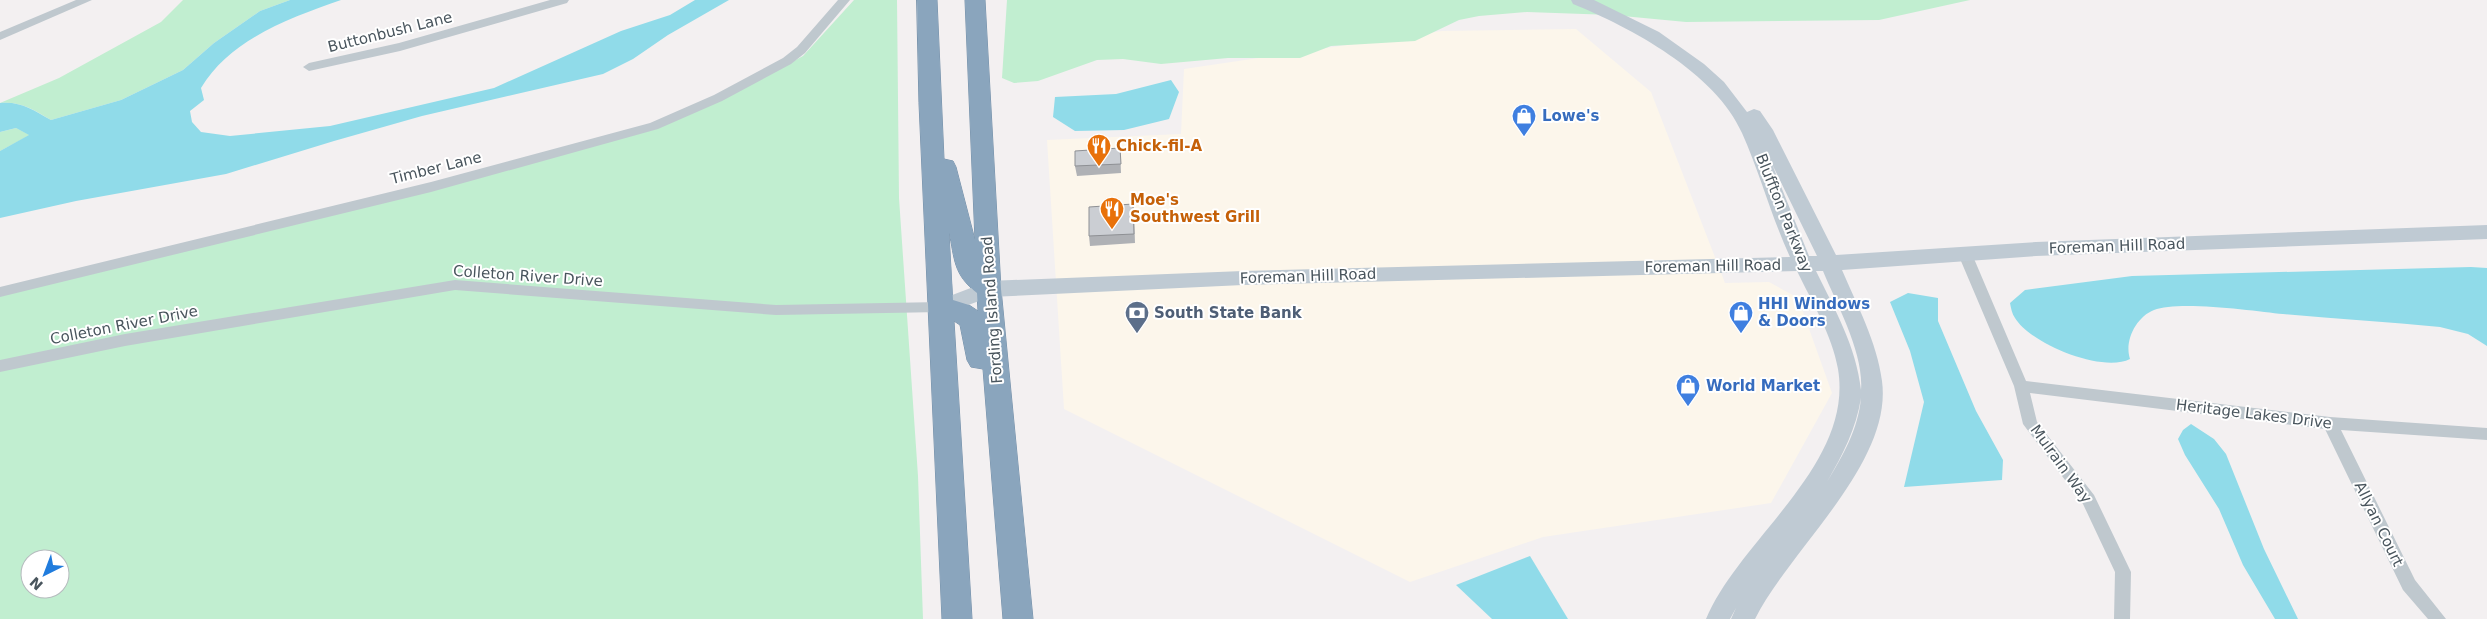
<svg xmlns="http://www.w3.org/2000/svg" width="2487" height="619" font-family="'DejaVu Sans',sans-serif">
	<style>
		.commercial { fill: #fcf6eb }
		.green { fill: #c1eed0; fill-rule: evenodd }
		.water { fill: #90dbe9 }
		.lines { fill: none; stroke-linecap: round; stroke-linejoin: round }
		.highway-casing { stroke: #7590a9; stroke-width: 1 }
		.street { fill: #bfc8ce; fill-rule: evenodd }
		.secondary { fill: #bfcad3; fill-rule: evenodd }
		.highway { fill: #8aa5bd; fill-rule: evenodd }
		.wall { fill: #afb1b5 }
		.building { fill: #cbced3; stroke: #8e9094 }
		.labels { text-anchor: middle; stroke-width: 4; stroke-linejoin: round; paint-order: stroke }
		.street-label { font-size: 15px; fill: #49555d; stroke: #fff }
		.shop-label { font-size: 15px; font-weight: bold; fill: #366cbe; stroke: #fff; text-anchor: start }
		.food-label { font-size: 15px; font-weight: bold; fill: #c56008; stroke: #fff; text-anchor: start }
		.service-label { font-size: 15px; font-weight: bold; fill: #4e5e75; stroke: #fff; text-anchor: start }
	</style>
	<rect width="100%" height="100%" fill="#f3f0f1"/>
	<path class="commercial" d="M1576,29l75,63 74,191 44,-1 29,16 34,95 -61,110 -228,34 -133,45 -346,-173 -17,-269 134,-6 3,-65 258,-38z"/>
	<g class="green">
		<path d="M183,0h107l-30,11 -46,32 -31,27 -62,30 -70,20c-17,-10 -30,-19 -51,-17l59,-25 102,-56z"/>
		<path d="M854,0h43l2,198 19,278 5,143h-923v-323l656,-167 64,-28 83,-45zM30,559h30v30h-30z"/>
		<path d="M1007,0h963l-91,20 -193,2 -74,-7 -85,-3 -48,4 -20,4 -44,21 -84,5 -31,12h-72l-67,6 -38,-5 -26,1 -59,21 -24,2 -12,-5z"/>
		<path d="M16,128l14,7 -30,16v-19z"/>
	</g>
	<g class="water">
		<path d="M290,0h51c-51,18 -111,39 -140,88l3,12 -14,11 2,11 9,10 29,4 100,-10 164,-38 127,-57 49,-16 25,-15h34l-61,35 -35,24 -30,15 -181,42 -88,25 -108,33 -150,27 -76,17v-67l29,-16 -13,-7 -16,4v-29c21,-2 33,7 51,17l70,-20 62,-30 31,-27 46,-32z"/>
		<path d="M1171,80l8,12 -10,27 -45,11 -49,1 -22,-14 2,-20 61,-3z"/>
		<path d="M2471,267l16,1v78l-19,-12 -28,-7c-52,-5 -105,-8 -157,-13 -28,-3 -105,-14 -129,-4 -18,7 -30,31 -24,49 -28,14 -99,-15 -115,-41 -3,-4 -4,-10 -5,-15l15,-13 107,-14z"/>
		<path d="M1908,293l30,5v23l38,90 27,49 -1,20 -98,7 20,-85 -14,-51 -20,-49z"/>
		<path d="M2191,424l23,15 12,15 38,95 34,70h-23l-32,-54 -24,-56 -34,-54 -7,-16 5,-9z"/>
		<path d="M1530,556l38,63h-76l-36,-34z"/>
	</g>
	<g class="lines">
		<defs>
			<path id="highway" d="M917,0h20l7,159 9,2 3,6 19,73 -10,-240h20l16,289 32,330h-30l-20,-250 -12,-2 -4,-7 -7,-35 -6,-4 18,298h-30l-23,-516zM949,232c6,28 4,42 28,61l1,18 -9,-6 -16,-5z"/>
		</defs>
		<use href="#highway" class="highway-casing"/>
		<g class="street">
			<path d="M76,0h16l-92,40v-8z"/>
			<path d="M550,0h19l-2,3 -167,48 -91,20 -6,-4 6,-4 90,-20z"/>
			<path d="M838,0h12l-45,53 -14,11 -69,37 -64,28 -227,63 -431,105v-10l431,-105 219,-59 64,-28 69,-37 14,-11z"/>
			<path d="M1965,249l7,5 54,127 304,36 157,11v12l-146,-10 74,150 31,39h-18l-25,-29 -78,-161 -295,-36 7,29 57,73 37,77 -1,47h-16l1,-47 -32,-68 -60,-80 -9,-38 -56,-132z"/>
			<path d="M455,280l321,25 165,-3 5,1 2,4 -2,4 -5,1 -165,3 -321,-25 -330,56 -125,26v-12l125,-26z"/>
		</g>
		<path class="secondary" d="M1571,0h23l65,32 45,32 20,18 23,30 7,-3 6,2 13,19 63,125 200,-13 451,-17v14l-451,17 -194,14c15,35 35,72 40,111 11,82 -92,168 -127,238h-24l5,-11 -6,11h-24c34,-81 148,-154 132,-250 -6,-34 -26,-67 -41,-98l-554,14 -253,12 -49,18 -7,-3 -3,-5 3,-5 55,-21 254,-10 547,-14c-19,-41 -30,-84 -48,-124 -26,-60 -112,-106 -169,-129zM1772,164l45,92h-8zM1816,271h7c14,34 41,82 38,119 -5,-44 -26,-80 -45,-119zM1861,398c-3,32 -18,57 -34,84 16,-28 29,-53 34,-84z"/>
		<use href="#highway" class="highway"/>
	</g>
	<g class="wall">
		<path d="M1120,148l1,25 -44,3 -2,-10z"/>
		<path d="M1134,214l1,29 -45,3 -1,-10z"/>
	</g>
	<g class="building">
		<path d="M1120,148l1,16 -46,2v-15z"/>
		<path d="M1133,204l1,30 -45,2v-29z"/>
	</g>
	<defs>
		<symbol id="shop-pin" viewBox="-11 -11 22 30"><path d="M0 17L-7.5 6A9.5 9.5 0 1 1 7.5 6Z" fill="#3f7fe0" stroke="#fff"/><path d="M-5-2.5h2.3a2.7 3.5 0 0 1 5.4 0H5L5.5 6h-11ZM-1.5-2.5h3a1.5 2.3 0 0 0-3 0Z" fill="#fff"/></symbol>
		<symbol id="restaurant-pin" viewBox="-11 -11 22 30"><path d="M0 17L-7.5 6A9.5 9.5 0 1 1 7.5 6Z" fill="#e8710a" stroke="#fff"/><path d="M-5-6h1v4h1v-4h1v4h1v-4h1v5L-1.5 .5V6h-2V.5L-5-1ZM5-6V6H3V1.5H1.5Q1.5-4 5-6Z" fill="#fff"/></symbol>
		<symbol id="bank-pin" viewBox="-11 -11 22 30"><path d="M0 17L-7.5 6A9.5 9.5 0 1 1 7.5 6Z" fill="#5c6f8a" stroke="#fff"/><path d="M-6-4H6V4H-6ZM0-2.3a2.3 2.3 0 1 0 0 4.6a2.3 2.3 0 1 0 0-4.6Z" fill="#fff"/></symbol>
	</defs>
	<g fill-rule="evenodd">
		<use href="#shop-pin" x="1510" y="102" width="28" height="38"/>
		<use href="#restaurant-pin" x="1085" y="132" width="28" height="38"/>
		<use href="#restaurant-pin" x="1098" y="195" width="28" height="38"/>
		<use href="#bank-pin" x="1123" y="299" width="28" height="38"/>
		<use href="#shop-pin" x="1727" y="299" width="28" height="38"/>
		<use href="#shop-pin" x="1674" y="372" width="28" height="38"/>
	</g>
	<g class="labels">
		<g class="street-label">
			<text transform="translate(390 32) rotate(-14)" y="5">Buttonbush Lane</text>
			<text transform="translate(436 168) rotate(-14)" y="5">Timber Lane</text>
			<text transform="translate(1784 213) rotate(68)" y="5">Bluffton Parkway</text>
			<text transform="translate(2117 246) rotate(-2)" y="5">Foreman Hill Road</text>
			<text transform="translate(1713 266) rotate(-1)" y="5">Foreman Hill Road</text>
			<text transform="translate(528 276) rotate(4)" y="5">Colleton River Drive</text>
			<text transform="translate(1308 276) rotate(-2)" y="5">Foreman Hill Road</text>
			<text transform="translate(992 310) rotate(-94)" y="5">Fording Island Road</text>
			<text transform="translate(124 325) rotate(-11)" y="5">Colleton River Drive</text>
			<text transform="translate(2254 414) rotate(7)" y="5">Heritage Lakes Drive</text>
			<text transform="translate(2061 464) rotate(54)" y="5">Mulrain Way</text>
			<text transform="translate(2379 524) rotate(64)" y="5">Allyan Court</text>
		</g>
		<g class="shop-label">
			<text x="1542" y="121">Lowe's</text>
			<text x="1758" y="309">HHI Windows<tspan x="1758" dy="17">&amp; Doors</tspan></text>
			<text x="1706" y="391">World Market</text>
		</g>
		<g class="food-label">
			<text x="1116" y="151">Chick-fil-A</text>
			<text x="1130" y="205">Moe's<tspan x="1130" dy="17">Southwest Grill</tspan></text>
		</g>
		<g class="service-label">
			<text x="1154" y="318">South State Bank</text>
		</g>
	</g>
	<g transform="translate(45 574) rotate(222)"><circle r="24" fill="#ffffff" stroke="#b6bbbe"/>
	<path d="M0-4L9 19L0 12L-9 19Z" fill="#207cdd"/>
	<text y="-8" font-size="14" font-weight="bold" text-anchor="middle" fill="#49555d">N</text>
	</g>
</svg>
